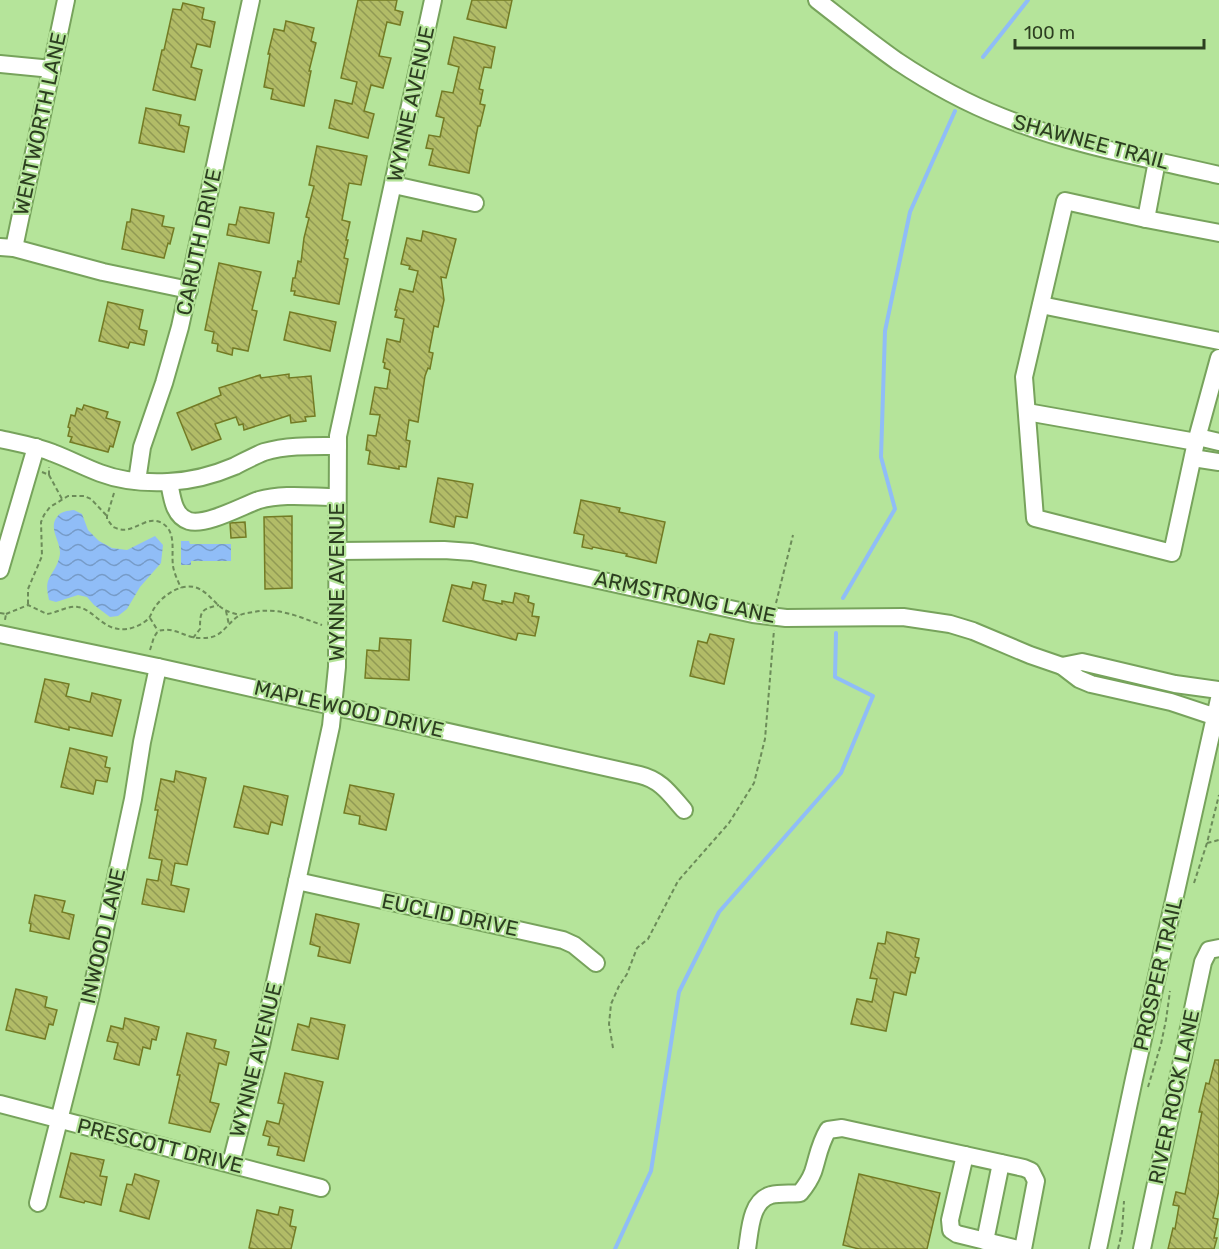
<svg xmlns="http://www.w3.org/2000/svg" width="1219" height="1249" font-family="Rubik,sans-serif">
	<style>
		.water { fill: url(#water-waves) }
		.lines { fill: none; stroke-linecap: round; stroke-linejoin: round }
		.stream { stroke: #90bdf7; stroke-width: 4 }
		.building { fill: url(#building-back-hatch); stroke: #737b24; stroke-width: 1.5 }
		.minor-casing { stroke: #77a35c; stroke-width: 20 }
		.path { stroke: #6c8c59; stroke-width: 2; stroke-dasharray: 4.5 3; stroke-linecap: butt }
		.minor { stroke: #fff; stroke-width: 16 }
		.labels { text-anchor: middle; stroke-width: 4.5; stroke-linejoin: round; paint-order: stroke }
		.street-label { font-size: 21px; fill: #2c3e20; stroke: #b5e49a }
	</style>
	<defs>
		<pattern id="water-waves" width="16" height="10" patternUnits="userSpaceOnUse" patternTransform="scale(1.5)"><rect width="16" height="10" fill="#90bdf7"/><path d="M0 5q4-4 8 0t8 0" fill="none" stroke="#769bc8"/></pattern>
		<pattern id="building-back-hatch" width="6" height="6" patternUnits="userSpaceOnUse" patternTransform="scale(1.5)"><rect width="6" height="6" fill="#b2bc67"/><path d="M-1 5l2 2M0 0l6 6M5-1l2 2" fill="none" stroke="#919a54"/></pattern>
	</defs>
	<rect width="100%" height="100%" fill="#b5e49a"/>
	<g class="water">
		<path d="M74,510l8,4 6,16 11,11 13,7 15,2 28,-14 8,9 -2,18 -21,24 -13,22 -9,7 -8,1 -16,-12 -7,-8 -9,-2 -22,7 -7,-2c-1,-6 -3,-13 -1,-19 4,-10 10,-14 12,-27 1,-12 -12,-26 -3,-37 4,-6 10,-6 17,-7z"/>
		<path d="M181,541h8l1,3h41v17h-40v4h-10z"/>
	</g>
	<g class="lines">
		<g class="stream">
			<path d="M983,57l45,-57"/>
			<path d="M843,598l52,-89 -14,-52 4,-126 25,-119 45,-101"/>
			<path d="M615,1249l36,-78 28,-179 40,-80 122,-139 32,-77 -38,-19 1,-44"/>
		</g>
	</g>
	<g class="building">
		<path d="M358,0h39l-2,10 8,2 -3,13 -13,-3 -8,34 12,2 -8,30 -12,-3 -7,26 10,3 -6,24 -39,-10 6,-28 17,4 5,-22 -16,-4z"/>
		<path d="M472,0h40l-6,28 -39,-9z"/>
		<path d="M183,3l21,5 -2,11 13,3 -5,25 -13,-3 -6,23 11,3 -7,30 -42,-10 9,-40h2l9,-41 8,1z"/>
		<path d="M286,21l28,7 -3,13 5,2 -7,28h2l-7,35 -33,-7 2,-10 -9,-2 6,-33h-2l6,-25 10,2z"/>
		<path d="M454,37l41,10 -4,21 -7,-1 -5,22 4,1 -3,14 5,1 -5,21h-2l-9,47 -40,-8 4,-16 -7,-1 3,-13 11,2 4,-19 -8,-2 6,-25 11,2 6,-26 -11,-3z"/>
		<path d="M146,108l35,7 -2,10 10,2 -5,25 -45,-9z"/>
		<path d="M317,146l50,10 -6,29 -12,-2 -5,26 -2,11 8,2 -4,18h2l-4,18 4,1 -9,45 -45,-9 1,-4h-4l2,-13h2l3,-17 3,1 3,-24 5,-20 -3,-1 8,-31 -5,-1z"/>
		<path d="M240,207l34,6 -5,30 -42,-8 2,-11 7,1z"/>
		<path d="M132,209l32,7 -2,10 12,2 -4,16 -2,-1 -4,15 -42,-9 5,-27h3z"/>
		<path d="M423,231l33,8 -10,39 -5,-1 3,23 -6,27 -4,-1 -5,26 4,1 -3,16 -2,-1 -3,8 -7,46 -9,-2 -3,20 4,1 -4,26 -7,-1v3l-31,-5 2,-13 -4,-1 2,-15 8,1 4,-21 -10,-1 5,-27 12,2 3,-19 -6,-2 1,-5 -2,-1 4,-23 13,3 4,-23 -9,-2 2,-7h-2l5,-21 13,3 5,-21 -9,-2 1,-3 -9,-2 6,-26 14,3z"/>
		<path d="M219,263l42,9 -9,38 5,1 -9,40 -15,-3 -1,7 -15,-4 1,-7 -6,-1 2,-11 -9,-2z"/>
		<path d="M108,302l35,8 -4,19 8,2 -3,14 -14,-3 -2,6 -29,-7z"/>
		<path d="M290,312l46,10 -6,29 -46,-11z"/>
		<path d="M289,374v4l22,-2 4,40 -10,1 1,4 -15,2 -1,-8 -46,15 -1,-6 -4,1 -3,-8 -21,7 6,15 -29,11 -15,-37 44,-18 -2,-7 41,-13 1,3z"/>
		<path d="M84,405l24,7 -2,6 14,4 -7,25 -3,-1 -2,6 -38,-10 2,-5 -4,-1 2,-8 -2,-1 3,-12 4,1 2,-8 5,2z"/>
		<path d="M438,478l35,6 -6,34 -11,-2 -2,11 -24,-5z"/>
		<path d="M581,500l39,8 -1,4 46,10 -9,41 -30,-7 1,-2 -34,-7 -1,2 -10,-2 2,-12 -10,-2z"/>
		<path d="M292,516v72l-27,1 -1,-72z"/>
		<path d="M245,522l1,15 -15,1 -1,-15z"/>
		<path d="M473,582l13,3 -3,15 19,4v-3l11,2 2,-10 14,3 -1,6 6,2 -2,12 7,1 -4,19 -17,-3 -2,7 -73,-19 9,-36 19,4z"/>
		<path d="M710,634l24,5 -10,45 -34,-8 8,-35 9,2z"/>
		<path d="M380,638l31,2 -2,40 -44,-2 2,-28 12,1z"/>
		<path d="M45,679l24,5 -3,12 24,6 2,-9 29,7 -9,36 -43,-9v3l-34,-8z"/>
		<path d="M70,748l37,9 -2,10 5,1 -3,14 -11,-2 -3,14 -32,-7z"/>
		<path d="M176,771l30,7 -19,87 -12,-2 -4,22 18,4 -5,23 -42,-8 5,-25 11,2 4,-21 -13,-2 9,-48h-3l6,-31 13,3z"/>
		<path d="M350,785l44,9 -8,36 -27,-6 1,-8 -16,-3z"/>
		<path d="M244,786l44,10 -6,29 -11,-3 -3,12 -34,-7z"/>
		<path d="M35,895l30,6 -3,11 12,3 -5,24 -39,-8 1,-7 -2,-1z"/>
		<path d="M316,914l43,10 -9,39 -32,-7 2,-9 -10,-3z"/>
		<path d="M887,932l32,7 -4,18 4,1 -4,15 -4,-1 -5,23 -12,-3 -8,39 -35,-7 6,-25 15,3 5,-23 -7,-1 8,-35 7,1z"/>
		<path d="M16,989l31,8 -2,10 12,3 -4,15 -4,-1 -4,15 -39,-9z"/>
		<path d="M125,1018l34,9 -3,13 -4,-1 -2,10 -7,-2 -4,18 -25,-6 4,-16 -11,-2 4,-15 12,3z"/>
		<path d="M311,1018l34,7 -7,34 -46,-9 6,-26 11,3z"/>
		<path d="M187,1033l29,7 -2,8 15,4 -3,13 -7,-2 -9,39 9,2 -9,28 -41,-9 11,-48h-3z"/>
		<path d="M1215,1060h4v130l-6,28 5,1 -4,19h3l-3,11h-46l5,-21 2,1 4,-23 -6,-1 3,-13 9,2 17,-82h-3l7,-29 3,1z"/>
		<path d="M285,1073l38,9 -19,79 -27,-6 2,-8 -11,-2 2,-8 -7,-2 4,-14 12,3 5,-20 -6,-1z"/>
		<path d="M71,1153l33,7 -4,16 7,1 -6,28 -16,-4 -1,2 -24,-6z"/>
		<path d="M135,1174l24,7 -10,38 -29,-8 7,-27 5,1z"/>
		<path d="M859,1174l81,19 -13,56h-68l-16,-4z"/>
		<path d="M280,1207l13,3 -3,16 6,1 -5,22h-36l-6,-1 8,-38 21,5z"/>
	</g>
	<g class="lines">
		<defs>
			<g id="minor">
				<path d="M817,0c27,21 53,42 80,61 33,22 69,42 105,56 70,28 144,41 217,58"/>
				<path d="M0,64l52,5"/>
				<path d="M394,185l81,18"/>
				<path d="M1146,219l11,-58"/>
				<path d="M1219,233l-73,-14 -81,-18 -41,176 11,141 137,35 24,-111 23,-84"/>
				<path d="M0,247l14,1 89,24 86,18"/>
				<path d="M14,248l52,-248"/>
				<path d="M1041,305l178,36"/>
				<path d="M1027,412l169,30"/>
				<path d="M1198,437l21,5"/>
				<path d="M0,439c18,4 36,7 53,14 16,6 31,14 47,20 21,8 46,10 68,9 23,-1 46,-7 67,-16 10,-5 19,-10 29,-14 24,-7 49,-6 74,-6"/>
				<path d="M1193,458l26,4"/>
				<path d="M137,481l5,-34 22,-64 16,-56 71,-327"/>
				<path d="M169,482c3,14 4,34 20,39 17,5 53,-15 70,-21 24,-7 53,-3 78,-3"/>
				<path d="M338,551l106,-1 28,2 281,62 33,4 117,-1 47,7 23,7 57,24 32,11 17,13 12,5 80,18 48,16"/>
				<path d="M0,570l36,-123"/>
				<path d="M0,634l158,33 482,108c21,5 30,19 44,35"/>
				<path d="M1062,666l20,-4 93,22 44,6"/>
				<path d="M297,881l266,59 11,5 22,18"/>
				<path d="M0,1104l321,84"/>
				<path d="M965,1155l-15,65 1,10 6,4 61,15"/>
				<path d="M231,1163l30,-117 70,-320 6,-59 1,-231 95,-436"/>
				<path d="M38,1203l52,-205 43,-199 9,-57 16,-75"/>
				<path d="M985,1241l16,-78"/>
				<path d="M747,1249c3,-17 3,-48 24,-54 9,-2 20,-1 29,-2 5,-6 10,-13 13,-21 5,-15 6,-27 15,-42l14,-2 182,40 7,3 5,10 -13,68"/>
				<path d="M1098,1249l36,-170 85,-380"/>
				<path d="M1142,1249l61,-287 6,-12 10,-2"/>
			</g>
		</defs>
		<use href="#minor" class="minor-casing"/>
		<g class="path">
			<path d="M42,472l7,3v-8"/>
			<path d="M49,475l13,24"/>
			<path d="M114,493l-7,23v3l6,8c14,6 18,1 31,-4 6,-3 12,-3 18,0 15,9 9,28 11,43 1,7 5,15 8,22"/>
			<path d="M776,603l17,-68"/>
			<path d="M28,604v-15l14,-33 -1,-34 3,-7 6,-8 18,-11h16l7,3 16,17"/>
			<path d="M226,611l3,14"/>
			<path d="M0,613l6,1 -1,6"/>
			<path d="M6,614l22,-9 19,9c10,-1 21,-9 31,-7 17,3 25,25 49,22 7,-1 16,-5 21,-10 3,-3 4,-8 7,-12 6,-9 18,-18 29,-20 21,-4 28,17 43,24 4,2 9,3 13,4"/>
			<path d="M150,618l8,13"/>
			<path d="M193,638l7,-9c0,-18 1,-20 19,-24"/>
			<path d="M150,650l4,-13 4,-6c19,-5 26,8 45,7 19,0 21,-11 34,-21 5,-4 11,-4 17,-5 25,-5 45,5 68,13"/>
			<path d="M1207,843l12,-3"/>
			<path d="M1194,883l13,-40 12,-48"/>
			<path d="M613,1048l-4,-24 2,-20 8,-18 8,-12 10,-26 11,-9 30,-58 51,-58 25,-40 11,-44 9,-109"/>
			<path d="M1148,1087l13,-43 5,-24 4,-29"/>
			<path d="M1118,1249l4,-17 2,-31"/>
		</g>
		<use href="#minor" class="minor"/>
	</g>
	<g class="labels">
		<g class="street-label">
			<text transform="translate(411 104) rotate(-78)" y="7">WYNNE AVENUE</text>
			<text transform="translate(40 124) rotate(-78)" y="7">WENTWORTH LANE</text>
			<text transform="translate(1091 142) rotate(15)" y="7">SHAWNEE TRAIL</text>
			<text transform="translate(199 242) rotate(-78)" y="7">CARUTH DRIVE</text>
			<text transform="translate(337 582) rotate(-90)" y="7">WYNNE AVENUE</text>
			<text transform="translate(685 597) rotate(12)" y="7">ARMSTRONG LANE</text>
			<text transform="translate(349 709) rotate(13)" y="7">MAPLEWOOD DRIVE</text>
			<text transform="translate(450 915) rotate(12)" y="7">EUCLID DRIVE</text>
			<text transform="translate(103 936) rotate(-77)" y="7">INWOOD LANE</text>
			<text transform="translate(1158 974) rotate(-77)" y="7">PROSPER TRAIL</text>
			<text transform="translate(256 1060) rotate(-76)" y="7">WYNNE AVENUE</text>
			<text transform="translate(1174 1097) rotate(-78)" y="7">RIVER ROCK LANE</text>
			<text transform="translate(160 1146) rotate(14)" y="7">PRESCOTT DRIVE</text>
		</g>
	</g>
	<path d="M1015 39v9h189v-9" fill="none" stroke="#2c3e20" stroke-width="3"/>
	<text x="1024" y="39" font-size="18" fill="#2c3e20" stroke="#b5e49a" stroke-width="4.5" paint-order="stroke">100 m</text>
</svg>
